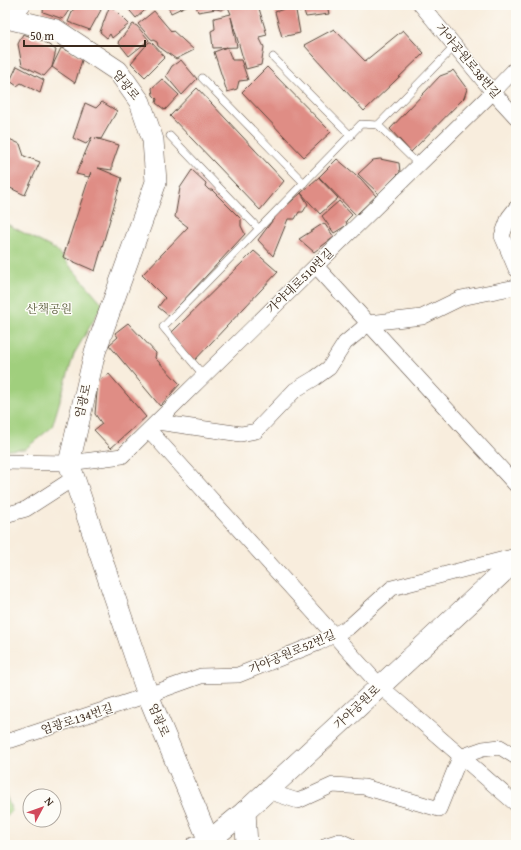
<svg xmlns="http://www.w3.org/2000/svg" width="521" height="850" font-family="'Gentium Book Plus','Noto Serif KR',serif">
	<style>
		.green { fill: #a0cf7d; stroke: #6e7c4e }
		.building { fill: #df8d85 }
		.lines { fill: none; stroke-linecap: round; stroke-linejoin: round }
		.lane-casing { stroke: #57473b; stroke-width: 8 }
		.street-casing { stroke: #57473b; stroke-width: 16 }
		.secondary-casing { stroke: #57473b; stroke-width: 22 }
		.lane { stroke: #fff; stroke-width: 7 }
		.street { stroke: #fff; stroke-width: 15 }
		.secondary { stroke: #fff; stroke-width: 21 }
		.labels { text-anchor: middle; stroke-width: 3; stroke-linejoin: round; paint-order: stroke }
		.street-label { font-size: 12px; fill: #3b2a1e; stroke: #fdfcf7 }
		.park-label { font-size: 12px; fill: #595c3a; stroke: #fdfcf7 }
	</style>
	<rect width="100%" height="100%" fill="#fdfcf7"/>
	<filter id="ink" filterUnits="userSpaceOnUse"><feTurbulence type="fractalNoise" baseFrequency=".025" numOctaves="2"/><feDisplacementMap in="SourceGraphic" scale="8" xChannelSelector="R" yChannelSelector="G"/><feConvolveMatrix kernelMatrix="1 2 1 2 8 2 1 2 1" color-interpolation-filters="sRGB"/></filter>
	<filter id="wash" filterUnits="userSpaceOnUse"><feTurbulence type="fractalNoise" baseFrequency=".012" numOctaves="4" result="noise"/><feDisplacementMap in="SourceGraphic" scale="16" xChannelSelector="R" yChannelSelector="G"/><feGaussianBlur stdDeviation="0.9" result="paint"/><feColorMatrix in="noise" values="0 0 0 0 0 0 0 0 0 0 0 0 0 0 0 0 0 1.4 0 .05"/><feComposite in="paint" operator="in"/></filter>
	<g filter="url(#wash)">
		<rect width="100%" height="100%" fill="#f8eddd"/>
		<g class="green">
			<path d="M5,223l51,27 47,54 -29,50 -22,73 -27,22 -20,1z"/>
			<path d="M5,793l7,18 -7,6z"/>
		</g>
		<g id="blocks">
			<g class="building">
				<path d="M44,5h24l3,2 -8,12 -20,-7z"/>
				<path d="M75,5h17l9,5 -11,20 -22,-8z"/>
				<path d="M110,5l19,19 -17,14 -2,-4 -3,4 -7,-6z"/>
				<path d="M125,5h26l-15,13z"/>
				<path d="M167,5h21l-17,8z"/>
				<path d="M196,5h38l-3,2 8,-2h19l9,30 -8,2 5,10 -3,18 -15,4 -15,-52 6,30 -24,1 -2,-17 4,-2 -1,-11 17,-4 -3,-7 -7,3 -5,-1 -18,3z"/>
				<path d="M295,5l5,28 -18,4 -7,-25z"/>
				<path d="M298,5h29l2,9 -23,3 -2,-6 -5,1z"/>
				<path d="M154,11l17,20 1,-1 22,20 -18,9 -18,-13 -1,-4 -6,-3 -13,-15z"/>
				<path d="M133,24l4,2 12,14 -20,16 -11,-14z"/>
				<path d="M334,29l31,32 38,-31 21,23 -60,58 -60,-66z"/>
				<path d="M23,34l20,7 13,9 -4,17 -8,9 -22,-11 -4,-21z"/>
				<path d="M149,42h2l14,15 -20,20 -14,-14z"/>
				<path d="M227,47l5,13h9l7,20 -9,1 -2,8 -10,3 -13,-40z"/>
				<path d="M61,48l22,9 -8,26 -23,-16z"/>
				<path d="M181,60l16,19 -15,16 -16,-19 6,-10z"/>
				<path d="M17,66l27,14 -4,13 -19,-10 -4,3 -7,-5z"/>
				<path d="M267,67l64,65 -27,25 -62,-65z"/>
				<path d="M453,70l14,19 -3,9 -53,54 -21,-23 50,-53 11,-4z"/>
				<path d="M162,79l17,16 -14,15 -9,-7 1,-4 -4,-4 -1,-7z"/>
				<path d="M197,88l87,93 -24,29 -90,-94z"/>
				<path d="M102,102l15,9 -16,28 -6,-1 24,7 -7,20v5l-14,-2 24,10 -27,93 -32,-14 28,-85 -2,5 -13,-3 16,-37 -6,7 -13,-6 12,-35 11,5z"/>
				<path d="M5,137l15,7 4,12 16,6 -15,33 -19,-9 -1,-4z"/>
				<path d="M337,159l24,20 15,17 -20,19 -37,-38z"/>
				<path d="M380,159l19,4 1,9 -21,22 -21,-20 15,-14z"/>
				<path d="M192,170l14,13 -1,3 4,4h3l29,29v7l4,8 -76,82 -11,-9 7,-9 -23,-23 46,-48 -13,-10 5,-29z"/>
				<path d="M319,177l1,2 18,19 -18,16 -19,-21z"/>
				<path d="M301,193l7,11 -5,8h-4l-4,7h-7l-15,37 -15,-16 20,-27z"/>
				<path d="M339,201l13,14 -6,6 1,4 -13,8 -12,-17z"/>
				<path d="M324,223l10,14 -20,15 -15,-13z"/>
				<path d="M254,251l24,21 -85,90 -23,-28z"/>
				<path d="M128,323l28,30 -1,5 25,26 -20,22 -51,-61 9,-8 -3,-4z"/>
				<path d="M109,374l37,43 -35,31 -17,-18 8,-6 -7,-10 3,-33z"/>
			</g>
		</g>
	</g>
	<g filter="url(#ink)">
		<use href="#blocks" fill-opacity="0" stroke="#57473b" stroke-width="1"/>
		<g class="lines">
			<defs>
				<g id="lane">
					<path d="M273,57l78,79"/>
					<path d="M202,78l102,105"/>
					<path d="M378,125l77,-79"/>
					<path d="M170,136l89,93"/>
					<path d="M204,376l-41,-49 198,-203 17,1 41,40"/>
				</g>
				<g id="street">
					<path d="M421,5l72,87 23,25"/>
					<path d="M11,19l12,-14"/>
					<path d="M516,208l-7,9 -7,19 14,33"/>
					<path d="M316,266l200,219"/>
					<path d="M157,422l84,12 15,-3 39,-41 20,-12 14,-10 16,-25 24,-20 53,-6 39,-19 55,-11"/>
					<path d="M149,430l231,256 136,118"/>
					<path d="M5,462l64,1 53,-7 371,-364 23,-24"/>
					<path d="M5,515l21,-6 48,-31"/>
					<path d="M5,741l7,-1 136,-45 53,-19 37,-1 80,-32 31,-16 43,-39 124,-32"/>
					<path d="M267,791l31,10 35,-16 31,2 75,22 21,-52 23,-8 17,-2 16,10"/>
					<path d="M193,845l16,-4"/>
					<path d="M327,845l13,-4 9,4"/>
				</g>
				<g id="secondary">
					<path d="M5,19h6l45,11 62,41 22,31 13,38 3,42 -61,170 -26,111 79,232 61,146 3,4"/>
					<path d="M245,811l2,34"/>
					<path d="M209,841l40,-33 267,-248"/>
				</g>
			</defs>
			<use href="#lane" class="lane-casing"/>
			<use href="#street" class="street-casing"/>
			<use href="#secondary" class="secondary-casing"/>
			<use href="#lane" class="lane"/>
			<use href="#street" class="street"/>
			<use href="#secondary" class="secondary"/>
		</g>
	</g>
	<g class="labels">
		<g class="street-label">
			<text transform="translate(468 61) rotate(50)" y="4">가야공원로38번길</text>
			<text transform="translate(126 85) rotate(51)" y="4">엄광로</text>
			<text transform="translate(300 281) rotate(-44)" y="4">가야대로510번길</text>
			<text transform="translate(83 401) rotate(-77)" y="4">엄광로</text>
			<text transform="translate(292 652) rotate(-23)" y="4">가야공원로52번길</text>
			<text transform="translate(357 707) rotate(-43)" y="4">가야공원로</text>
			<text transform="translate(77 719) rotate(-18)" y="4">엄광로134번길</text>
			<text transform="translate(159 720) rotate(67)" y="4">엄광로</text>
		</g>
		<g class="park-label">
			<text x="49" y="313">산책공원</text>
		</g>
	</g>
	<rect width="521" height="850" fill="none" stroke="#fdfcf7" stroke-width="20"/>
	<g transform="translate(42 808) rotate(49)"><circle r="19" fill="#fdfcf7" stroke="#afa8a0"/>
	<path d="M0-3L7 15L0 10L-7 15Z" fill="#d1495b"/>
	<text y="-6" font-size="11" font-weight="bold" text-anchor="middle" fill="#3b2a1e">N</text>
	</g>
	<path d="M24 40v6h121v-6" fill="none" stroke="#3b2a1e" stroke-width="2"/>
	<text x="30" y="40" font-size="12" fill="#3b2a1e" stroke="#fdfcf7" stroke-width="3" paint-order="stroke">50 m</text>
</svg>
